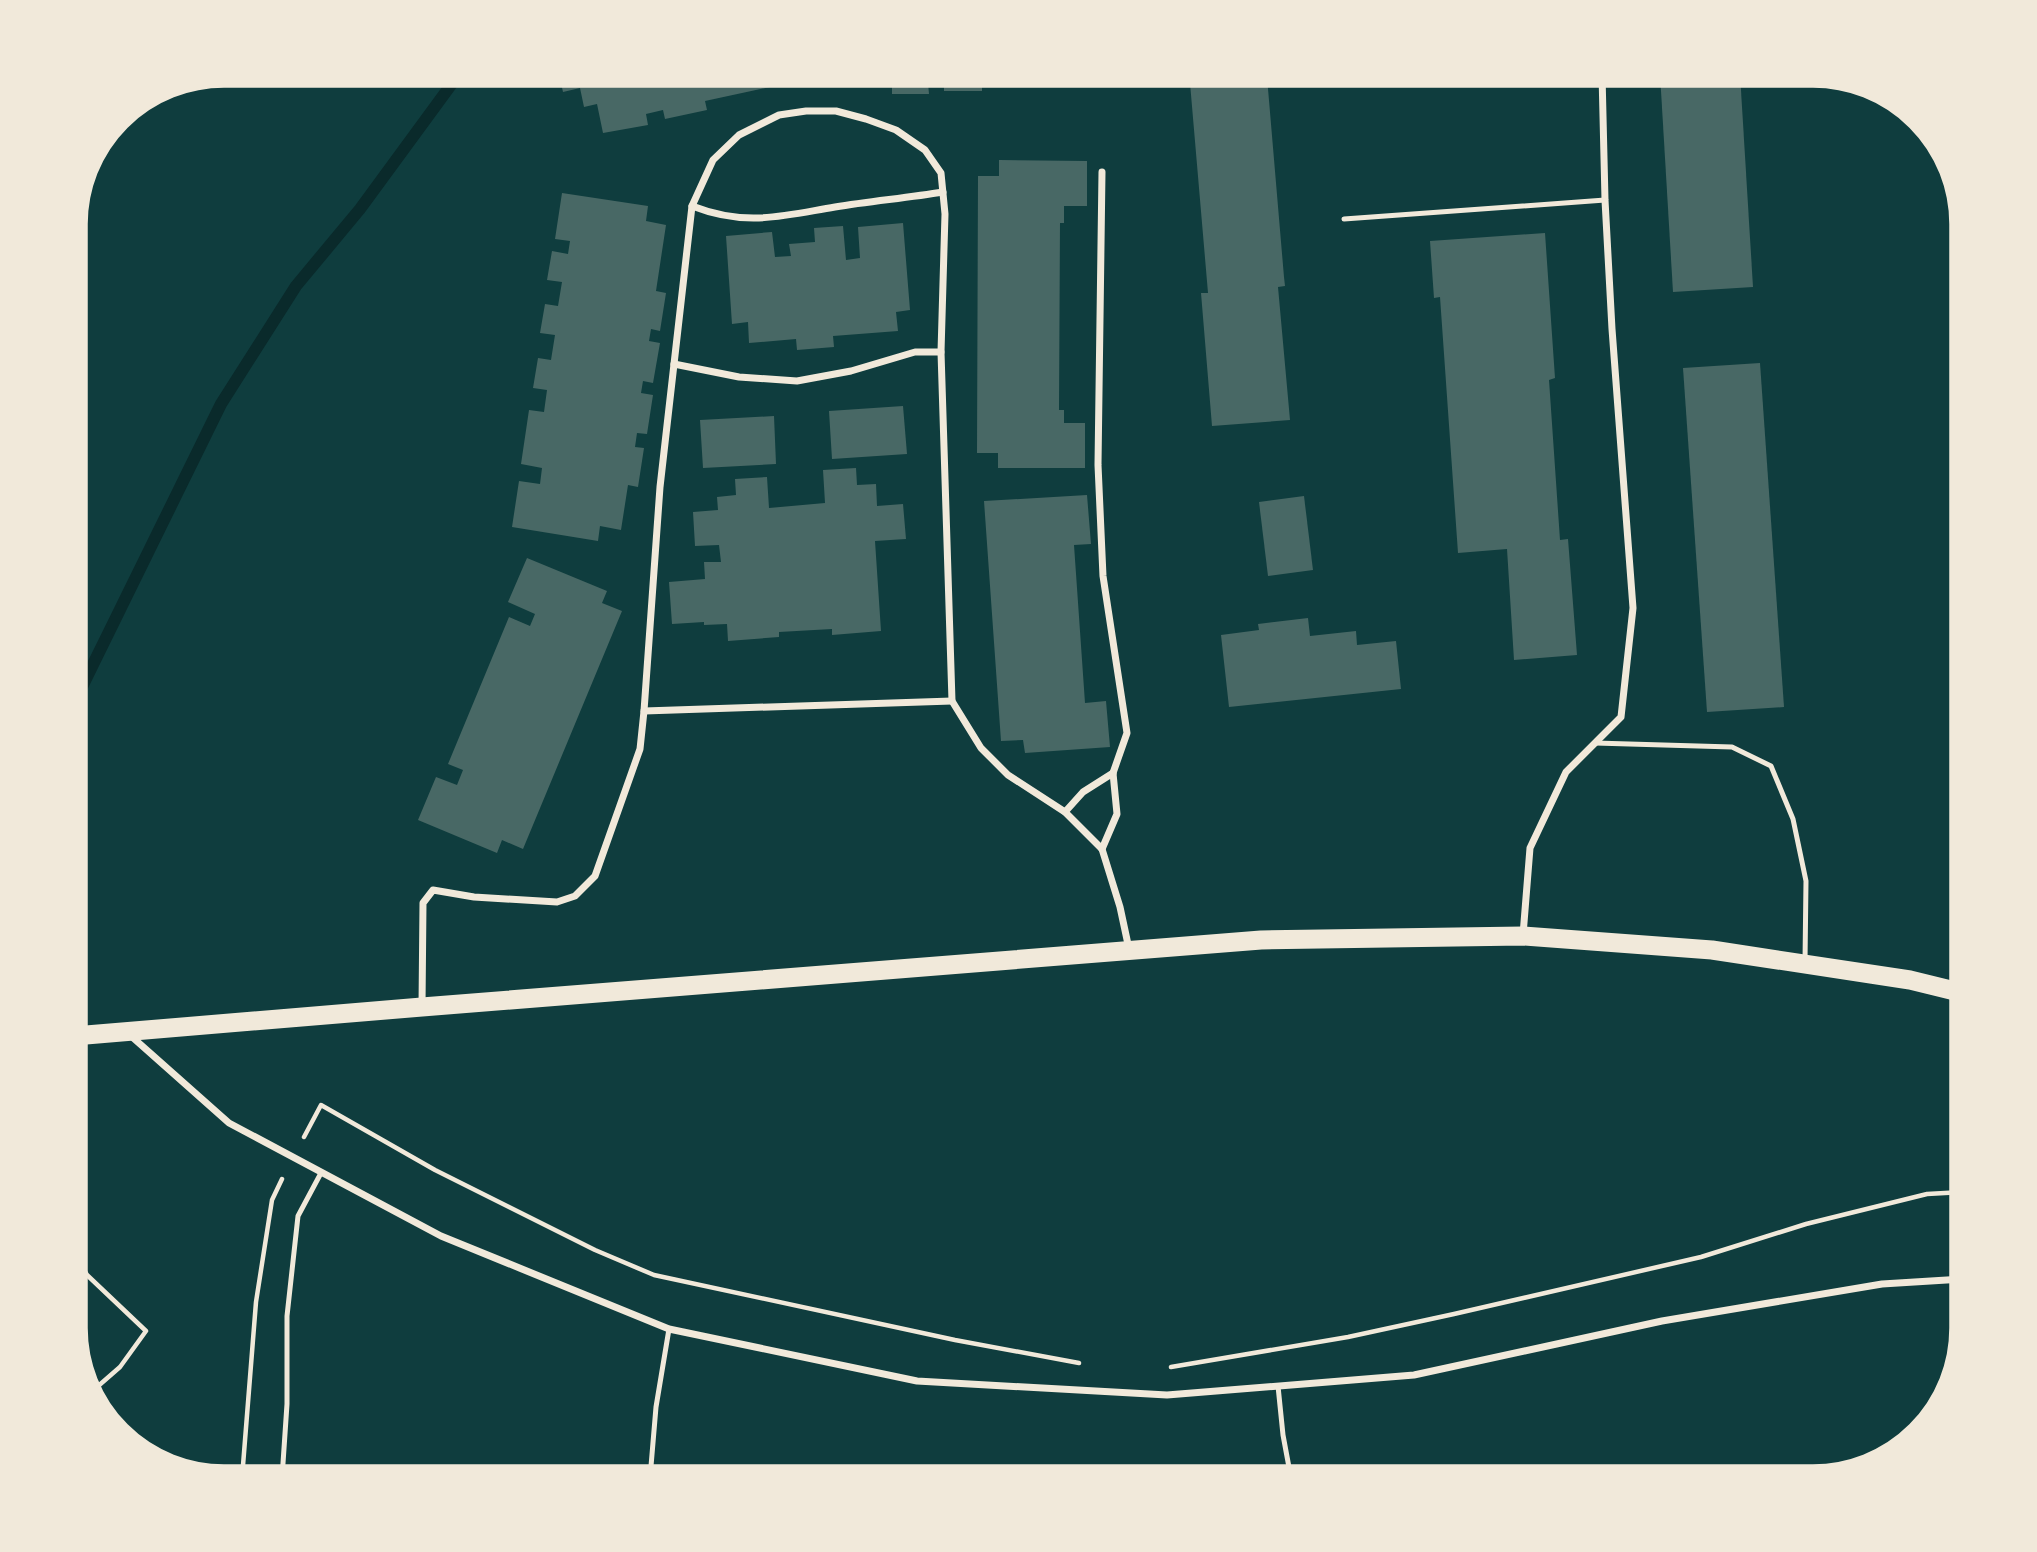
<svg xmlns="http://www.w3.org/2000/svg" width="2037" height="1552" font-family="Karla,sans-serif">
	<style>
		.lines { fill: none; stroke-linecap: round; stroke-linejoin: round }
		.stream { stroke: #0a2a2b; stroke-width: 12 }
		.building { fill: #486865 }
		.path { stroke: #f1e9da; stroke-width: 4.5 }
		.service { stroke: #f1e9da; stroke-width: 5 }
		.minor { stroke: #f1e9da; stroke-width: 7 }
		.trunk { stroke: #f1e9da; stroke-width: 19 }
		.rim { fill: none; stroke: #f1e9da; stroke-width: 3.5 }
	</style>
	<rect width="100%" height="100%" fill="#0f3d3e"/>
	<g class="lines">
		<path class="stream" d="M74,707l4,-12 143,-291 75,-118 64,-77 99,-135"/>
	</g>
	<g class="building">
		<path d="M559,74h218l2,11 -74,16 2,9 -42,9 -2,-9 -17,4 2,11 -45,8 -6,-29 -13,3 -4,-19 -17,4z"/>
		<path d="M846,74h202v7h-66v10h-38v-8h-16l1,11h-37v-9h-46z"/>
		<path d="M1660,74h80l13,213 -80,5z"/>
		<path d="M1267,77l17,200 1,9 -7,1 12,133 -78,6 -11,-133h7l-18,-210z"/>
		<path d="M999,160l88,1v45h-23v17h-4l-1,187h5v13h21v45h-87v-15h-21l1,-277h21z"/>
		<path d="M562,193l86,13 -2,15 20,4 -10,66 10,2 -6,38 -9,-2 -2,12 11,2 -7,40 -10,-2 -2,12 12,2 -6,39 -10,-1 -2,14 9,1 -6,39 -10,-2 -7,45 -21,-4 -2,15 -86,-14 7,-46 21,3 2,-16 -21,-4 8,-54 15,2 3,-22 -14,-2 5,-30 13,2 4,-25 -15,-2 5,-29 13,2 4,-24 -15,-2 5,-29 16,3 2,-13 -15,-2z"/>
		<path d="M903,223l7,87 -14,2 2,19 -65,5 1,11 -37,3 -1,-11 -47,4 -1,-21 -16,2 -6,-88 46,-4 3,25 16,-1 -2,-12 26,-2 -1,-14 29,-2 3,34 14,-2 -2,-31z"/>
		<path d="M1545,233l10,145 -6,2 11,160 8,-1 9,116 -63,5 -7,-111 -49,4 -18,-256 -6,1 -4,-57z"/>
		<path d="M1760,363l24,344 -77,5 -24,-344z"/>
		<path d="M903,406l4,48 -75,5 -3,-48z"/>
		<path d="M774,416l2,48 -73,4 -3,-48z"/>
		<path d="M856,468l1,17 19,-1 1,22 26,-2 3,35 -31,2 6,90 -49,4v-6l-53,3v5l-51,4 -1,-17 -23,1v-3l-32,2 -3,-42 36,-3 -1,-17h17l-2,-17 -24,1 -2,-34 25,-2 -1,-13 19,-2 -1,-16 32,-2 2,31 56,-5 -2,-33z"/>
		<path d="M1087,495l4,49 -17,1 11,158 21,-2 4,46 -85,6 -2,-13 -22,1 -17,-240z"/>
		<path d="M1304,496l9,74 -45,6 -9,-74z"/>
		<path d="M527,558l80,33 -5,12 20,8 -99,238 -21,-9 -5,13 -79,-33 18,-43 21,8 6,-15 -15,-6 61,-147 21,9 5,-12 -27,-12z"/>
		<path d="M1308,618l2,18 46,-5 1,14 39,-4 5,48 -172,18 -8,-72 38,-5 -1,-6z"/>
	</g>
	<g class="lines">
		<g class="path">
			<path d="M304,1137l17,-32 114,65 160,80 59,25 301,65 124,23"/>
			<path d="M74,1253l13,22 59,56 -26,36 -31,27"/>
			<path d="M1171,1367l177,-30 106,-23 247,-57 105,-33 121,-30 36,-2"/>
			<path d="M242,1478l14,-176 16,-102 10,-21"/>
		</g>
		<g class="service">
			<path d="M1344,219l261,-19"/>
			<path d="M1595,743l137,4 39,19 22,53 13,62 -1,80"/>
			<path d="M1278,1386l5,49 8,43"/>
			<path d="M282,1478l5,-74v-88l11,-100 23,-43"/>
			<path d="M650,1478l6,-71 13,-78"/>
		</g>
		<g class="minor">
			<path d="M1102,172l-4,293 5,111 24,157 -14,40 4,41 -15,35"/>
			<path d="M692,206c54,21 89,10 143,1 36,-6 72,-9 108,-15"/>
			<path d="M674,364l65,13 58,4 54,-10 64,-19h26"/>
			<path d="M644,711l308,-10"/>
			<path d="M1065,812l18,-20 30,-19"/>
			<path d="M1523,935l7,-87 36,-76 55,-55 12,-109 -21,-279 -7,-129 -3,-126"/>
			<path d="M422,1006l1,-103 10,-13 41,7 83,5 18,-6 20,-20 45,-127 4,-38 16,-224 32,-281 21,-46 26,-25 40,-20 27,-4h30l30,8 30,11 29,20 16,23 4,41 -4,138 11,349 29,47 27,27 57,37 37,37 18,58 9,42"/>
			<path d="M131,1036l98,87 212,113 228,93 248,52 250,14 247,-20 248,-54 220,-37 81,-5"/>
		</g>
		<path class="trunk" d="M74,1036l348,-29 839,-67 262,-4 189,14 198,30 53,13"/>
	</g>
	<path d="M0 0H2037V1552H0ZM224 86H1813A138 138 0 0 1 1951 224V1328A138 138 0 0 1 1813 1466H224A138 138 0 0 1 86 1328V224A138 138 0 0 1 224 86Z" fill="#f1e9da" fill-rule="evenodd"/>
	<path class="rim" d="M224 86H1813A138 138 0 0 1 1951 224V1328A138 138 0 0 1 1813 1466H224A138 138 0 0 1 86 1328V224A138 138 0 0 1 224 86Z"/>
</svg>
